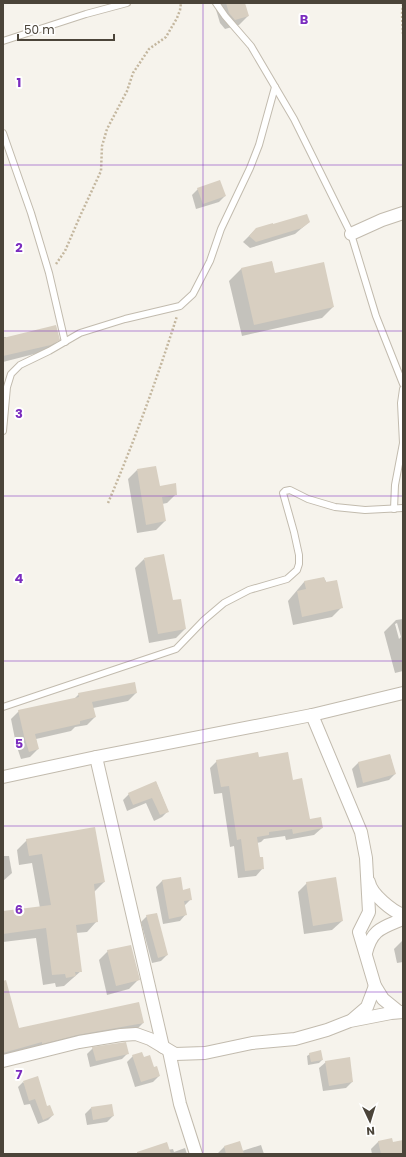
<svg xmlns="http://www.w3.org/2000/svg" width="406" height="1157" font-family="Poppins,sans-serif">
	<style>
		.shadow { fill: #0003; fill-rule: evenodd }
		.building { fill: #d8cfc1 }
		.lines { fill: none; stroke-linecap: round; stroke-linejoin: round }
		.lane-casing { stroke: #c2bbae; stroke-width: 8 }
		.street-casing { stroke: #c2bbae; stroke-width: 14 }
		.path { stroke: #c4b79f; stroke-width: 2.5; stroke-dasharray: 2 2; stroke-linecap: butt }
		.lane { stroke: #fff; stroke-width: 6 }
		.street { stroke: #fff; stroke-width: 12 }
		.grid { fill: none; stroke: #7b2cbf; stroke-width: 1; stroke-opacity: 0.55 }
		.grid-label { font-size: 13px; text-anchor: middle; font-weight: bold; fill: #7b2cbf; stroke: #fff; stroke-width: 4; stroke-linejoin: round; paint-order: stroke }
	</style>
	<rect width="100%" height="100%" fill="#f6f3ec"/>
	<g class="shadow">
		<path d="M214,3h30l4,13 -9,9 -14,4 -5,-6z"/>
		<path d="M198,189l27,7 -6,6 -23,7 -4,-14z"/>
		<path d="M309,222l-14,12 -45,14 -7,-6 13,-13z"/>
		<path d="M272,262l2,12 59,33 -11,11 -80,18 -13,-55 12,-12z"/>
		<path d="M3,337h3v1l53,1 -8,8 -9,5 -39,10z"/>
		<path d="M137,470l22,17 17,7 -9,9 -5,1 3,17 -9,9 -19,3 -9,-54z"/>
		<path d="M144,559l41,70 -9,9 -27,5 -14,-75z"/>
		<path d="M324,578l17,30 -9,9 -39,8 -5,-24 16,-19z"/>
		<path d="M403,619v52l-8,2 -11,-41 12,-12zM397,623l4,14 -2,2 -4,-15z"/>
		<path d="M136,693l-8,8 -35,7 2,9 -8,8 -12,2 -4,4 -35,8 2,10 -8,8 -9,2 -5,-15 -5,-25 8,-8 55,-12 5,-5z"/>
		<path d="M390,755l5,19 -6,6 -32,8 -5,-19 6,-6z"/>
		<path d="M259,758l33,23 17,39 13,8 -8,7 -28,5 -1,-4 -21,3 -3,3 -4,1 2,15 4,10 -7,8 -18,2 -4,-32 -4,1 -8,-54 -8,1 -4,-26 7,-7z"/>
		<path d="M156,782l12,29 -6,6 -8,4 -8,-18 -19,8 -4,-11 6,-6z"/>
		<path d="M27,840l77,42 -10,10 3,29 -10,11 -11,1 5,38 -17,15 -8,1 -1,-4 -12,2 -7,-47 -33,4v-30l37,-4 -8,-45 -13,2 -2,-15z"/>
		<path d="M3,856h6l3,17 -9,8z"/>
		<path d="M180,878l2,13 9,8 -7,7 2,8 -6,7 -17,3 -7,-37 6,-6z"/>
		<path d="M307,883l35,38 -10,9 -28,4 -6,-42z"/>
		<path d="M147,916l20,39 -6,6 -9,2 -11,-41z"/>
		<path d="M403,940v22l-6,1 -3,-14z"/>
		<path d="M108,951l30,29 -9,9 -22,6 -8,-35z"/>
		<path d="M3,1003l16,26 124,-6 -12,12 -128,26z"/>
		<path d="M93,1048l35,5 -6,6 -32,8 -3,-13z"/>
		<path d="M310,1054l12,6 -3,3 -11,2 -1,-9z"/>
		<path d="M133,1056l10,2 16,18 -6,6 -18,5 -8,-25z"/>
		<path d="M326,1062l26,20 -6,6 -23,3 -4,-23z"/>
		<path d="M23,1082l30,33 -5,5 -10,4 -8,-20 -6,1 -6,-18z"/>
		<path d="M91,1108l22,8 -6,6 -20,3 -2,-11z"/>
		<path d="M379,1141l13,2 11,-2v13h-31l-1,-5z"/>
		<path d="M261,1145l3,9h-45l-1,-1 6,-6 18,4z"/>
		<path d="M185,1148l2,6h-43l29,-5 1,3z"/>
	</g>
	<g class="building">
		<path d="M226,3h19l4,13 -14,4 -6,-7z"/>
		<path d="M220,180l6,16 -23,8 -6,-16z"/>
		<path d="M307,214l3,8 -8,6 -46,14 -7,-6 7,-8 17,-5v1z"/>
		<path d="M272,261l3,12 49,-11 10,45 -80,18 -13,-57z"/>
		<path d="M56,325l4,15 -9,5 -48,11v-18z"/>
		<path d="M156,466l4,20 16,-3 1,12 -15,2 4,24 -20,4 -9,-56z"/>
		<path d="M164,554l9,46 8,-1 5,30 -28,5 -14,-76z"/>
		<path d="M324,577l2,5 11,-2 6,28 -41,9 -5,-26 9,-2 -2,-8z"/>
		<path d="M135,682l2,11 -45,9 4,15 -16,4v3l-45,10 4,15 -10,3 -5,-16 -6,-26 61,-13 -1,-4z"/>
		<path d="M258,752l1,5 29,-5 5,28 9,-2 8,41 11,-2 2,11 -30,6 -1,-5 -23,3v3l-12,2 3,20h3l1,12 -19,2 -4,-32 -4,1 -8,-54 -8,1 -5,-27z"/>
		<path d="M390,754l6,20 -33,9 -5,-21z"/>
		<path d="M156,781l13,31 -9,3 -8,-17 -19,7 -5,-12z"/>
		<path d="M95,827l10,55 -11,2 4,38 -22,3 6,47h-7l1,4 -10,2 -1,-4 -13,1 -6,-47 -43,6v-23l48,-6 -9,-51 -13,2 -3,-17z"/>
		<path d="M181,877l2,13 7,-2 2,12 -8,1 3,14 -18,4 -7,-39z"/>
		<path d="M336,877l7,44 -30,5 -7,-44z"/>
		<path d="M157,913l11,42 -10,3 -12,-43z"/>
		<path d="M131,945l9,35 -24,6 -9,-36z"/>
		<path d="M6,980l13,48 120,-26 5,21 -67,12 -35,9v-2l-39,11v-72z"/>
		<path d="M126,1042l3,12 -33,7 -4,-14z"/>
		<path d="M321,1050l2,10 -12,2 -2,-9z"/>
		<path d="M142,1052l2,5 6,-2 4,12 3,-1 3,10 -19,6 -9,-27z"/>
		<path d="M350,1057l3,25 -24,4 -4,-25z"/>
		<path d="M38,1076l9,30 3,-1 4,10 -11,5 -8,-21 -6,2 -6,-20z"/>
		<path d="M112,1104l2,12 -21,4 -2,-13z"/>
		<path d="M392,1138l1,4 10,-2v14h-22l-3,-13z"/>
		<path d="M240,1141l4,13h-18l-2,-8z"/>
		<path d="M167,1142l4,12h-34v-2z"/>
	</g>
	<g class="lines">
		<defs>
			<g id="lane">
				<path d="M216,3l9,13 26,30 43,73 57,115 25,82 27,68"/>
				<path d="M3,41l83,-27 41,-11"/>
				<path d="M3,133l28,80 18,60 16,69"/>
				<path d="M3,431l4,-44 4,-13 9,-9 29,-14 31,-18 45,-14 55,-13 13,-12 17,-33 11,-32 29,-61 9,-23 16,-58"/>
				<path d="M394,509l1,-24 8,-42 -2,-40 2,-14"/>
				<path d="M3,707l173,-58 28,-29 20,-17 25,-13 38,-11 10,-9 2,-6v-9l-5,-23 -11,-39 2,-2 5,-1 18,9 27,8 30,3 38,-2"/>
			</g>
			<g id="street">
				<path d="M351,234l31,-14 21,-7"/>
				<path d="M312,715l49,117 5,26 3,54 -10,20 16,54 8,13 16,13"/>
				<path d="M96,757l67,290"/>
				<path d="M3,777l93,-20 216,-42 91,-22"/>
				<path d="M369,882c2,12 23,29 34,33"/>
				<path d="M366,953c6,-24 16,-25 37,-34"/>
				<path d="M353,1019l14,-12 8,-21"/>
				<path d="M169,1051l11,53 16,50"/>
				<path d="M3,1061l76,-19 42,-7 15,-1 14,5 25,15 30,-1 47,-10 43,-4 32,-9 23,-9 41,-8 12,-1"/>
			</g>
		</defs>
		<use href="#lane" class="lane-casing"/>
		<use href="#street" class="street-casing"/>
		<g class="path">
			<path d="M403,4l-1,10 1,21"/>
			<path d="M56,264l9,-13 16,-37 20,-43 1,-25 5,-17 20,-38 6,-18 16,-24 17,-12 11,-19 3,-8 1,-7"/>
			<path d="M108,503c26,-61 49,-124 69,-187"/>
		</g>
		<use href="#lane" class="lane"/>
		<use href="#street" class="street"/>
	</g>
	<path class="grid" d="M203,3v1151M3,165h400M3,331h400M3,496h400M3,661h400M3,826h400M3,992h400"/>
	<g class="grid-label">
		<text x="304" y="24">B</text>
		<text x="19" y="87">1</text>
		<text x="19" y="252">2</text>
		<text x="19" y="418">3</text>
		<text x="19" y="583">4</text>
		<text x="19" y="748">5</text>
		<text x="19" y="914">6</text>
		<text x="19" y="1079">7</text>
	</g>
	<rect width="406" height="1157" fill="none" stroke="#4b4439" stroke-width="8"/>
	<g transform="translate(370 1121) rotate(176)" stroke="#ffffff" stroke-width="3" paint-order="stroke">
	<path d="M0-3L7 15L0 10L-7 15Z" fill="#4b4439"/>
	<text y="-6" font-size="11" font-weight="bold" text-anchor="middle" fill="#4b4439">N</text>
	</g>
	<path d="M18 34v6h96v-6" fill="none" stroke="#4b4439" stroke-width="2"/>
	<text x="24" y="34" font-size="12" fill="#4b4439" stroke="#ffffff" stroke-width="3" paint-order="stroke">50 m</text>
</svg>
